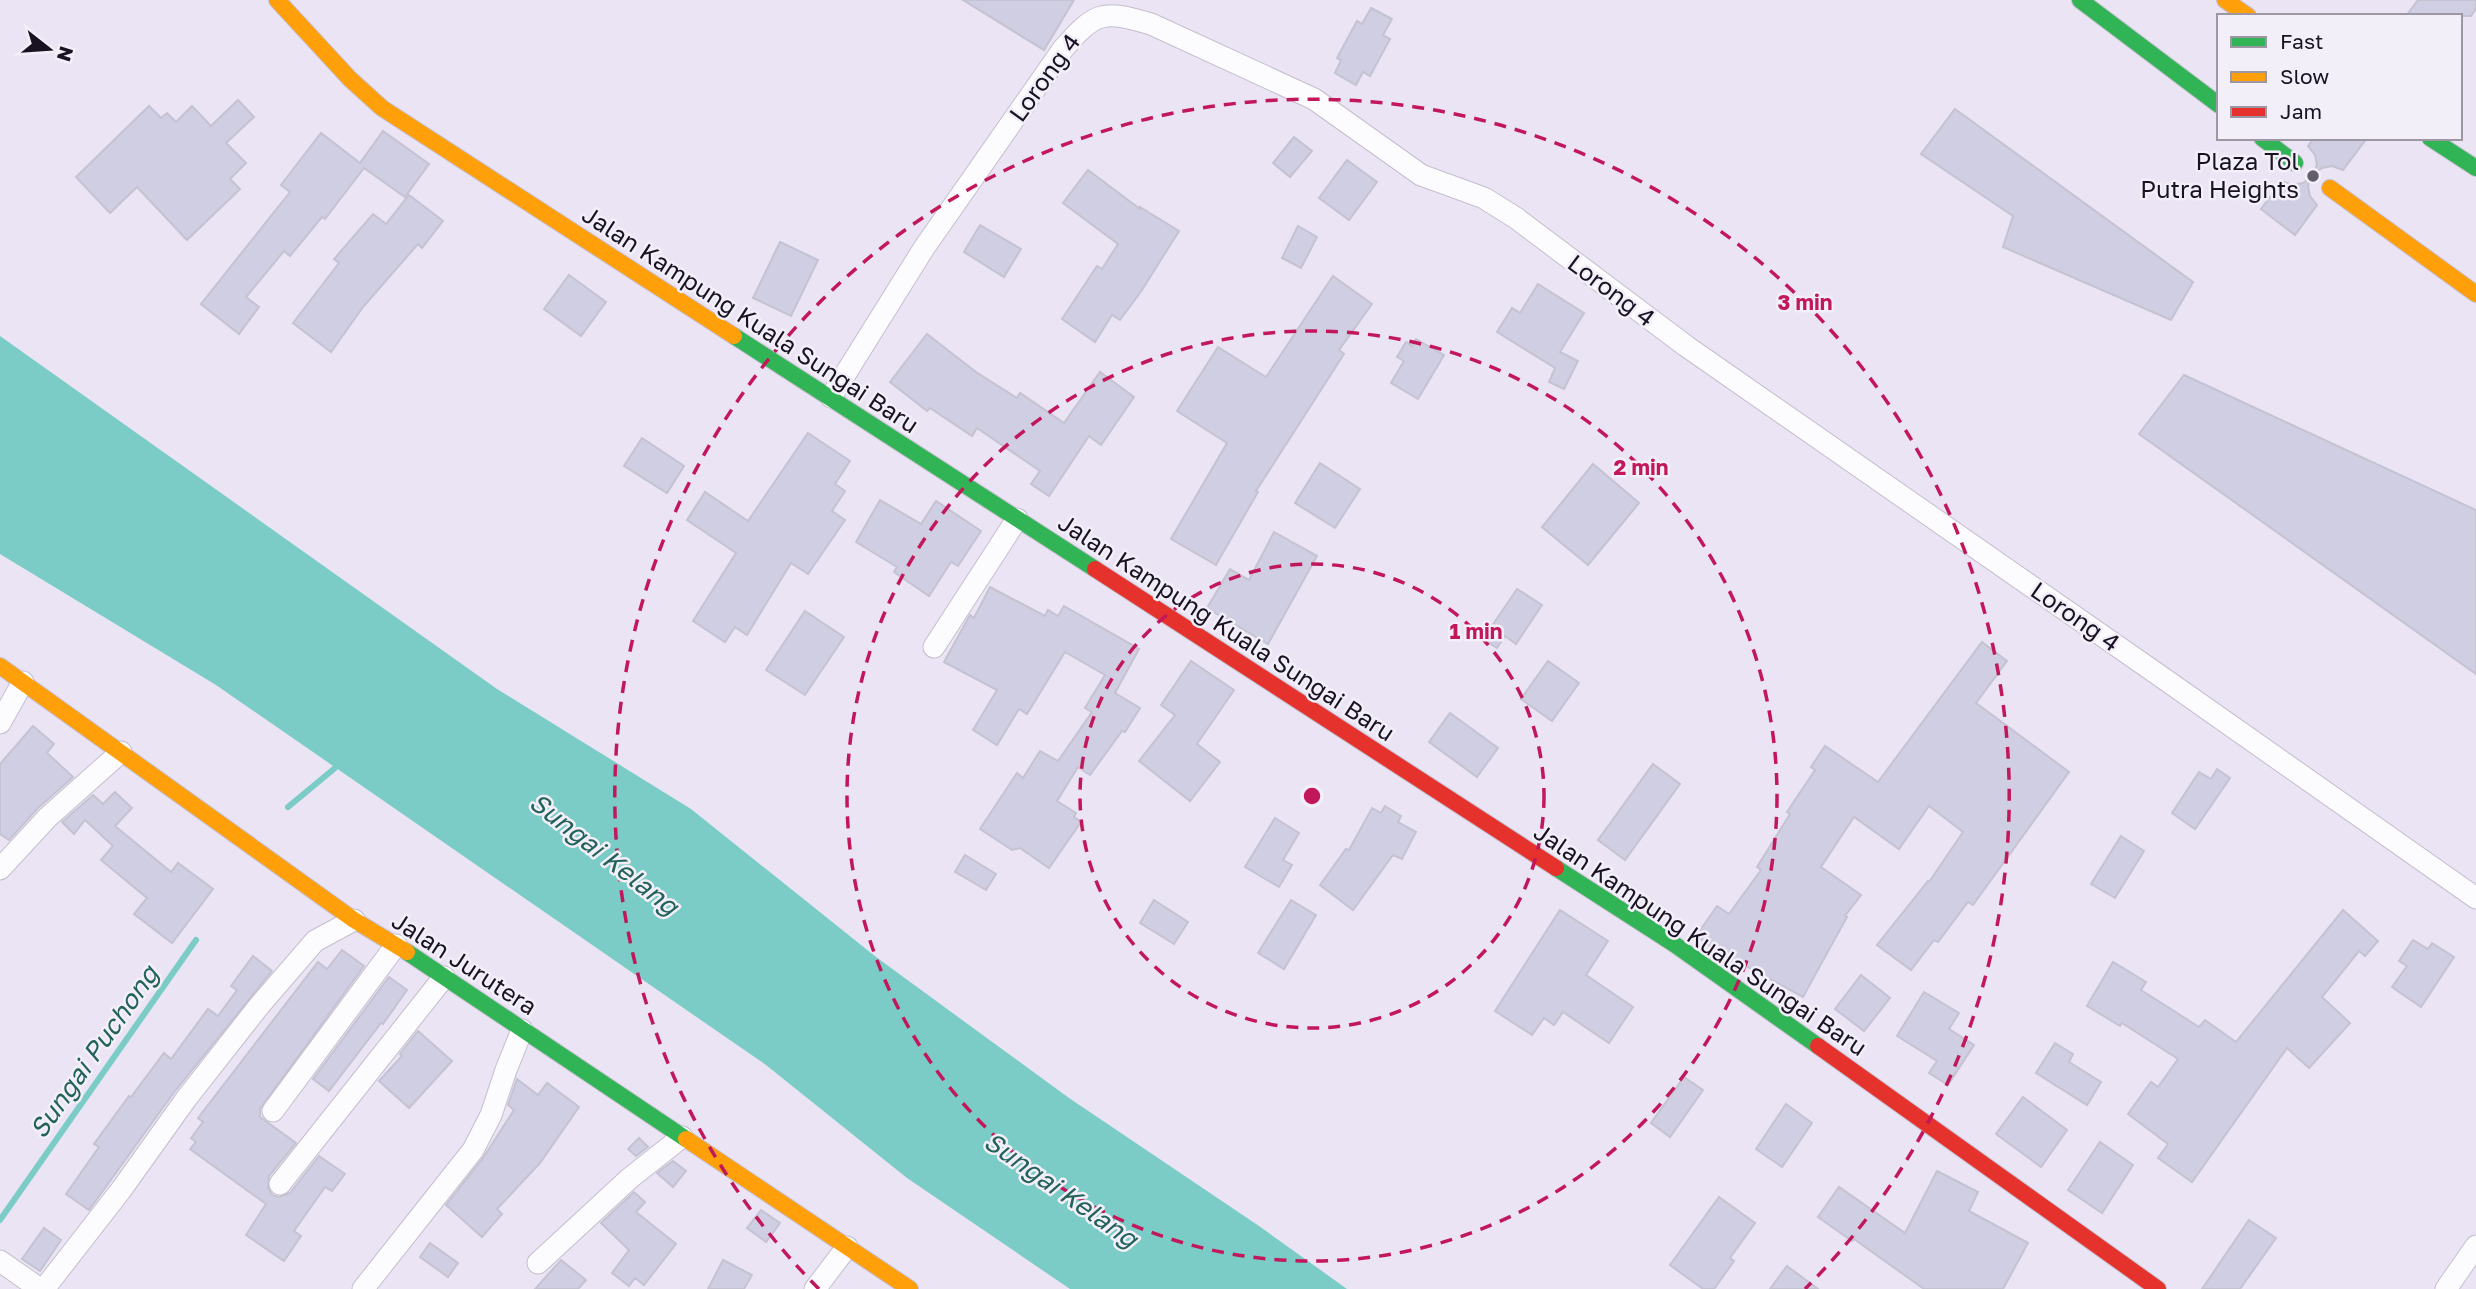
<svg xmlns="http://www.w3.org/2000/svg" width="2476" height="1289" font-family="'Golos Text',sans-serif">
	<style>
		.water { fill: #7bccc6 }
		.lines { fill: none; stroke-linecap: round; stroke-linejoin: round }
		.stream { stroke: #7bccc6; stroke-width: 6 }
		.building { fill: #d0cee3; stroke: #c5c2d2; stroke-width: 2 }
		.street-casing { stroke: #c5bece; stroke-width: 23 }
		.fast-casing { stroke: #c5bece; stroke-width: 18 }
		.slow-casing { stroke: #c5bece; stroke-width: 18 }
		.jam-casing { stroke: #c5bece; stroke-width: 18 }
		.street { stroke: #fcfbfd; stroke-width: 21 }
		.fast { stroke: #30b455; stroke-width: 16 }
		.slow { stroke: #ff9f0a; stroke-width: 16 }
		.jam { stroke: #e5322d; stroke-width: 16 }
		.ring { fill: none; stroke: #c2185b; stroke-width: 3.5; stroke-dasharray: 12 9 }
		.poi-dot { fill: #625c6c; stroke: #f3eff9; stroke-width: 2.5 }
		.labels { text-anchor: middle; stroke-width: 5; stroke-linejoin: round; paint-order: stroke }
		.street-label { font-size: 24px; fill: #191222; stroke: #f3eff9 }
		.poi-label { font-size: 24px; fill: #191222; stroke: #f3eff9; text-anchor: end }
		.water-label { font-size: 26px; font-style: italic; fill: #22625a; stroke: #f3eff9 }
		.centre { fill: #c2185b; stroke: #f3eff9; stroke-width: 3.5 }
		.ring-label { font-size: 21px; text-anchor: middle; font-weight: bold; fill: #c2185b; stroke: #f3eff9; stroke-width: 5; stroke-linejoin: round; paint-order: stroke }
	</style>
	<rect width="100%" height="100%" fill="#eae4f4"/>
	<path class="water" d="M0,336l497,353 194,120 185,148 193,141 190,128 88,63h-277l-163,-111 -141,-113 -550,-380 -216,-131z"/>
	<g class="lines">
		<g class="stream">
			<path d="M288,807l47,-39 1,-7"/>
			<path d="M0,1220l196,-280"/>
		</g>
	</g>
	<g class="building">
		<path d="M963,0h111l-30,50z"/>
		<path d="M2418,0h58v8l-5,8h-65z"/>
		<path d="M1371,8l21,11 -9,16 7,4 -20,37 -7,-4 -7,13 -21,-12 6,-13 -4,-2 20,-37 5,3z"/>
		<path d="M238,100l16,17 -28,26 20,20 -16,16 10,10 -53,51 -50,-53 -27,26 -34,-36 73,-71 12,12 6,-5 9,9 16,-16 19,20z"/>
		<path d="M1955,109l238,173 -22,38 -168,-73 10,-31 -92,-62z"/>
		<path d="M383,131l46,33 -24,33 -41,-29 -39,51 -3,-2 -32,39 -6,-5 -38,46 13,10 -20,27 -38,-30 89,-112 -9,-7 40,-52 39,30z"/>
		<path d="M1294,137l18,14 -22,26 -17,-14z"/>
		<path d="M2314,138h53l-24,32 -11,-4 -10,2 -9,6 4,-9 -2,-10 -7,-9z"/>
		<path d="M1347,160l30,22 -28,38 -30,-22z"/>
		<path d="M1088,170l52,39v-2l39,24 -37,59 -22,30 -8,-5 -17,27 -33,-23 35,-53 5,3 16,-25 -55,-41z"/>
		<path d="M2311,177l-3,9 2,10 7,9 -22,30 -34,-26 21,-28 11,4 10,-2z"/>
		<path d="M409,195l34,26 -21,27 -4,-4 -55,63 -32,45 -38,-29 46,-60 -5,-4 39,-45 13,10z"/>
		<path d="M980,225l41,24 -17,28 -40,-25z"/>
		<path d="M1298,226l19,11 -16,31 -19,-10z"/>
		<path d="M780,242l38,18 -27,56 -38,-18z"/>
		<path d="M569,275l37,27 -25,34 -37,-27z"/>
		<path d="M1333,276l39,28 -33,46 5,4 -88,137 2,1 -42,73 -45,-26 56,-96 -50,-32 41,-64 48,30z"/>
		<path d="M1538,284l46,29 -24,39 18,9 -14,28 -15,-7 6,-14 -58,-36 15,-24 8,5z"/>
		<path d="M927,334l49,38 41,26 3,-5 44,30 36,-51 34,25 -33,48 -12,-9 -40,60 -18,-12 9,-13 -63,-43 -5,8 -42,-28 -3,3 -37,-29z"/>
		<path d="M1416,339l28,16 -26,44 -27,-16 13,-22 -7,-4 9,-15 6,4z"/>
		<path d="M2184,375l292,135v164l-337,-240z"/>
		<path d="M808,433l42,28 -15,23 10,7 -13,20 13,9 -37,54 -17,-11 -44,72 -12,-8 -10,15 -32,-21 43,-68 -49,-33 18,-28 43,29z"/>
		<path d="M642,438l42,28 -17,27 -43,-27z"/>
		<path d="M1320,463l40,26 -25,39 -40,-25z"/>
		<path d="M1593,464l46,39 -51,62 -46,-38z"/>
		<path d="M880,500l41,24 15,-23 45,30 -23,35 -7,-4 -22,34 -35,-24 3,-5 -41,-25z"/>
		<path d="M1274,532l43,24 -49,88 -61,-36 23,-39 19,11z"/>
		<path d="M990,587l55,29 3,-6 10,6 6,-10 75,43 -24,44 25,15 -15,24 -3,-1 -32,44 -12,-8 -21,34 19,12 -2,4 7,5 -32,46 -29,-20 -8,2 -32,-21 37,-56 6,5 17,-27 18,10 34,-49 -7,-4 20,-33 -40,-23 -38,62 -8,-5 -22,36 -24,-15 24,-40 -53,-28 26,-47 4,3z"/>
		<path d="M1517,589l25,16 -26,39 -11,-8 -8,12 -14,-9z"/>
		<path d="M805,611l39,26 -39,58 -39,-25z"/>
		<path d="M1982,642l25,19 -31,42 93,69 -96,133 -5,-3 -30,40 -4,-2 -23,30 -34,-25 51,-64 1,1 34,-50 -34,-26 -30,43 -45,-32 -33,50 40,28 -16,21 2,1 -44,80 -57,-31 -3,4 -47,-34 21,-30 12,8 32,-44 -4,-3 33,-53 -3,-2 28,-42 -4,-3 14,-21 53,36z"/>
		<path d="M1191,661l43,29 -37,54 23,18 -30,39 -51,-40 36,-46 -14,-10z"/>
		<path d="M1548,661l31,22 -27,38 -31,-22z"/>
		<path d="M1450,713l48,35 -21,29 -48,-35z"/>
		<path d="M33,726l21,18 -7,9 26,24 -35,31 -29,32 -9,-6v-70z"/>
		<path d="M1653,764l27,20 -55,76 -27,-20z"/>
		<path d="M2217,769l13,9 -35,51 -23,-16 27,-41 12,7z"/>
		<path d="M115,792l17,16 -17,18 56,46 7,-9 35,26 -41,54 -38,-29 13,-16 -46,-38 12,-14 -28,-26 -11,14 -12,-12 31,-27 10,9z"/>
		<path d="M1385,806l16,10 -3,6 18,10 -14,27 -9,-4 -40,55 -33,-25 26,-36 3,1 23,-42 9,5z"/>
		<path d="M1275,818l24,15 -16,27 9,5 -13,22 -34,-20z"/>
		<path d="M2121,836l23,15 -29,47 -24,-14z"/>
		<path d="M965,855l31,19 -10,16 -31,-18z"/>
		<path d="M1154,900l34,22 -14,22 -34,-21z"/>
		<path d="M1291,900l25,15 -32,54 -26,-16z"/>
		<path d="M1560,910l48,31 -22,34 47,32 -24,36 -46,-31 -9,13 -10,-7 -12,17 -37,-24z"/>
		<path d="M2343,910l35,31 -13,15 -6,-5 -37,46 28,26 -41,45 -22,-20 -95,134 -34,-24 10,-14 -40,-30 23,-32 7,5 20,-28 -56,-36 -2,3 -33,-20 26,-44 33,20 -5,8 58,37 6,-7 31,22z"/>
		<path d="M2413,940l15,9 4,-6 22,14 -33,50 -29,-20 15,-21 -8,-5z"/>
		<path d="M342,950l22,16 -104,143v8l36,26 -27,33 -1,12 4,7 7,2 11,-4 29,-37 26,18 -13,17 -7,-4 -31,44 7,5 -17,25 -38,-26 20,-31 -76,-55 6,-7 -5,-4 12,-16 -5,-4 120,-156 9,7z"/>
		<path d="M253,956l19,15 -97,120 -86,119 -23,-16 33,-47 -5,-3 35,-48 2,1 33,-44 7,6 37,-50 10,7 19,-26 -6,-4z"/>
		<path d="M1861,975l29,23 -26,33 -29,-22z"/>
		<path d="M389,977l18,13 -24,34 -2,-1 -52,68 -16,-12z"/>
		<path d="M1924,992l35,21 -10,16 25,16 -26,40 -19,-12 8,-12 -40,-25z"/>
		<path d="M418,1031l34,30 -43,47 -30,-27 23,-25 -2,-2z"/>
		<path d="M2055,1043l18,11 -4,8 32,20 -14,23 -51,-32z"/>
		<path d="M1684,1077l19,13 -33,47 -19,-14z"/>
		<path d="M517,1079l21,16 9,-12 32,24 -39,56 -43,46 5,5 -20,23 -36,-32 37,-47 31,-48 -6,-5z"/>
		<path d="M2023,1097l44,33 -26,37 -45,-33z"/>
		<path d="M1786,1104l26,19 -30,44 -26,-18z"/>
		<path d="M639,1138l9,9 -12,9 -8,-7z"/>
		<path d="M2100,1142l33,23 -31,48 -34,-23z"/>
		<path d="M673,1161l13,10 -13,16 -16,-14z"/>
		<path d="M1937,1171l41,21 -9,19 59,32 -25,46h-79l-70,-50 -2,2 -34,-24 21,-30 66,46z"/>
		<path d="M634,1192l11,10 -9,10 40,32 -32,41 -9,-7 -6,8 -17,-13 17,-23 -28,-27z"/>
		<path d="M1719,1197l36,26 -25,35 4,3 -20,28h-11l-33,-24z"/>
		<path d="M761,1210l19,13 -14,19 -19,-14z"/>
		<path d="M2249,1220l27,18 -36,51h-38z"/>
		<path d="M44,1228l17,12 -21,31 -18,-12z"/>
		<path d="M430,1243l28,20 -10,14 -28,-20z"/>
		<path d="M561,1260l25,20 -8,9h-43z"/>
		<path d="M723,1260l29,15 -8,14h-36z"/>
		<path d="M1787,1266l31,23h-48z"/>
	</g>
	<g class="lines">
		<defs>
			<g id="street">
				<path d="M831,397l93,-149 139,-199c33,-38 40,-39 88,-25l163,75 107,76 63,23 32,20 170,128 467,325 323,227"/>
				<path d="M934,647l83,-128"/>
				<path d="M0,723l23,-41"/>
				<path d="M0,869l48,-52 73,-65"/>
				<path d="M273,1111l123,-166"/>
				<path d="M280,1184l164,-207"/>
				<path d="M0,1261l40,28"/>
				<path d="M538,1263l92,-85 52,-41"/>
				<path d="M44,1289l77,-99 65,-91 73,-93 56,-65 39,-21"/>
				<path d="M363,1289l110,-139 18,-35 15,-45 16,-40"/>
				<path d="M815,1289l32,-42"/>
				<path d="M2446,1289l30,-43"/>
			</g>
			<g id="fast">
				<path d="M2080,0l139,105"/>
				<path d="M2262,138l33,25"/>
				<path d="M2430,138l46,30"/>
				<path d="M734,336l361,233"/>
				<path d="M1556,868l118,76 144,102"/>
				<path d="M407,952l279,187"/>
			</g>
			<g id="slow">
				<path d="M277,0l73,79 32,29 352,228"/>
				<path d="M2225,0l23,16"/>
				<path d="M2330,188l146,106"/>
				<path d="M0,666l354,254 53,32"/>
				<path d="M686,1139l224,150"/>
			</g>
			<g id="jam">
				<path d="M1095,569l461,299"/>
				<path d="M1818,1046l340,243"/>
			</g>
		</defs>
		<use href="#street" class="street-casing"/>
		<use href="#fast" class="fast-casing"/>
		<use href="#slow" class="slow-casing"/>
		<use href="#jam" class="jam-casing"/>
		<use href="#street" class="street"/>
		<use href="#fast" class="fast"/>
		<use href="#slow" class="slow"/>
		<use href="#jam" class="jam"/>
	</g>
	<g class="ring">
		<circle cx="1312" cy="796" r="232"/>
		<circle cx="1312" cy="796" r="465"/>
		<path d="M819 1289A697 697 0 1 1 1805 1289"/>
	</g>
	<circle class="poi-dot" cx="2313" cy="176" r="7"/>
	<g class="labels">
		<g class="street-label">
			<text transform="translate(1045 78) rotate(-54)" y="8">Lorong 4</text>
			<text transform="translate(1611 291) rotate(37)" y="8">Lorong 4</text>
			<text transform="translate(750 320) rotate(33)" y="8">Jalan Kampung Kuala Sungai Baru</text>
			<text transform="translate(2075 617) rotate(35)" y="8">Lorong 4</text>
			<text transform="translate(1226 628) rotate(33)" y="8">Jalan Kampung Kuala Sungai Baru</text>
			<text transform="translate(1700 940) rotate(34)" y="8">Jalan Kampung Kuala Sungai Baru</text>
			<text transform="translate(464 964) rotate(33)" y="8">Jalan Jurutera</text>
		</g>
		<g class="poi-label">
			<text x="2299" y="170">Plaza Tol<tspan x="2299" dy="28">Putra Heights</tspan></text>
		</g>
		<g class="water-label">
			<text transform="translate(604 854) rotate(38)" y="9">Sungai Kelang</text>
			<text transform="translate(94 1052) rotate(-55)" y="9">Sungai Puchong</text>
			<text transform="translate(1061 1190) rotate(35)" y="9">Sungai Kelang</text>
		</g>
	</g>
	<circle cx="1312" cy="796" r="10" class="centre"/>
	<g class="ring-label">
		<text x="1805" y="310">3 min</text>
		<text x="1641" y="475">2 min</text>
		<text x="1476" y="639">1 min</text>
	</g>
	<rect x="2217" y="14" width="245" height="126" fill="#f3eff9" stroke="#9c97a3" stroke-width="2"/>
	<rect x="2231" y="37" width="35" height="10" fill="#30b455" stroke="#9c97a3" stroke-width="2"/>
	<text x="2280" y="49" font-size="21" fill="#191222">Fast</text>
	<rect x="2231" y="72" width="35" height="10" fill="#ff9f0a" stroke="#9c97a3" stroke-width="2"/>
	<text x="2280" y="84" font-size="21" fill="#191222">Slow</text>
	<rect x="2231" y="107" width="35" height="10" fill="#e5322d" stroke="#9c97a3" stroke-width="2"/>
	<text x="2280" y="119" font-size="21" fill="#191222">Jam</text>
	<g transform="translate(49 49) rotate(107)" stroke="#f3eff9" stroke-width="5" paint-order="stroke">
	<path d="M0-5L12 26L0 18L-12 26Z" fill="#191222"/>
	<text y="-10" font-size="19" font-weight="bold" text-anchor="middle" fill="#191222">N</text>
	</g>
</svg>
